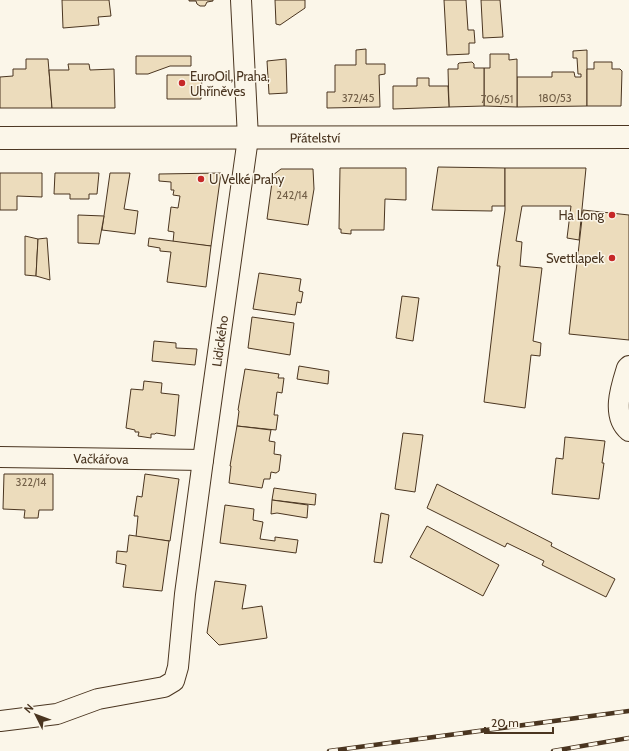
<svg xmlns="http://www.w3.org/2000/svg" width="629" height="751" font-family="Cabin,sans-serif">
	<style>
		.building { fill: #ecdcbc; stroke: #4a3520 }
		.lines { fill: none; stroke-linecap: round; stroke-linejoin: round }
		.street-casing { stroke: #4a3520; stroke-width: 22 }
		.secondary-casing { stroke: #4a3520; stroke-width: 24 }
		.street { stroke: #fbf6e9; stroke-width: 20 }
		.secondary { stroke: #fbf6e9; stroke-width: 22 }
		.rail-casing { stroke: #4a3520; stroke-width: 4.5 }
		.rail { stroke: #fbf6e9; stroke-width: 3; stroke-dasharray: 9; stroke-linecap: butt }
		.poi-dot { fill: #c62828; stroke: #fbf6e9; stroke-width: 1.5 }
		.labels { text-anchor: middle; stroke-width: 3; stroke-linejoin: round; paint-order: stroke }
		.number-label { font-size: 11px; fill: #725f47 }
		.poi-label { font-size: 13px; fill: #4a3520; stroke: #fbf6e9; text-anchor: start }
		.street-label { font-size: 13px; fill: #4a3520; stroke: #fbf6e9 }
	</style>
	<rect width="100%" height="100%" fill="#fbf6e9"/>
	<g class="building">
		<path d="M62,0h47l2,16 -13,1 1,8 -36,3z"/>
		<path d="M189,0h24v1l-6,1 -2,4h-5l-3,-2 -1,-3h-7z"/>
		<path d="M275,0h30v8l-25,17 -4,-1z"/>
		<path d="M444,0h22l2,30h6l1,13h-6v11l-22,1z"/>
		<path d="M481,0h19l3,37 -20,1z"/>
		<path d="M366,49v15h19v10l-6,1 1,32 -53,1v-16h8v-27h21v-15z"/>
		<path d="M587,50v56l-70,1v-30h35v-5h22l1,5h6v-3h-3l-1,-16h-4v-7z"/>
		<path d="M490,54h19v6l8,-1v48l-33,-1v-38h6z"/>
		<path d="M136,56h55v10h-21l-22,8h-12z"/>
		<path d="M26,59h22l4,49h-52v-31l13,-1v-7h13z"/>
		<path d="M286,59l1,34 -18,1 -2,-33z"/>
		<path d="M472,62l2,2v4h10v38l-35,1 -1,-38h10v-5l1,-1z"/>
		<path d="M594,62h18v7h8l2,2 -1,35h-34v-37h7z"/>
		<path d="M68,64h21l1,6 24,-1 1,39h-63l-3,-38h20z"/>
		<path d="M167,75h35l-1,24h-34z"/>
		<path d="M417,78h12v8h19l1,21 -56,2v-23h24z"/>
		<path d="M438,167l67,1v38h-13v5l-60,-1z"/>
		<path d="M340,168h66v32l-21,-1 -1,31h-33v4l-10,-1v-4h-2z"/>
		<path d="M505,168h81l-7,72 -12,-2 4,-32h-49l-6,35 6,1 -2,24 22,2 -9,73 8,2 -1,13 -9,-1 -6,53 -41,-6 16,-136h-3l8,-56z"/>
		<path d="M281,169h32l1,20 -6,36 -41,-6 6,-44z"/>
		<path d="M0,173h42v24l-25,-1v14h-17z"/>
		<path d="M55,173h44l-2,21h-8v5h-19v-5h-16z"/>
		<path d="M110,173h20l-6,36 14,2 -3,23 -33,-4z"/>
		<path d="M221,173l-10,73 -38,-4 1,-10 -6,-1 3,-24 7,1 2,-12 -7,-1 1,-5h-3v-8l-12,-1v-7z"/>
		<path d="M583,210l46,5v125l-60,-6z"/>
		<path d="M78,215l26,1 -5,28 -21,-1z"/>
		<path d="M25,236l13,3 -2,37 -11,-1z"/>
		<path d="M47,238l3,42 -14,-4 2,-37z"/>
		<path d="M149,238l62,8 -5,41 -39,-5 4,-30 -11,-1v-3l-12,-2z"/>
		<path d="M259,273l42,6 -2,12 4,1 -2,11 -4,-1 -2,13 -42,-6z"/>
		<path d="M402,296l17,2 -6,43 -17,-3z"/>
		<path d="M252,317l42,6 -4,32 -42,-7z"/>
		<path d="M154,341l22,2v5l21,1 -2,16 -43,-4z"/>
		<path d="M299,366l30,5 -1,13 -31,-5z"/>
		<path d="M245,369l34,5 -1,4h6l-2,15 -5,-1 -3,23h4l-2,15 -39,-4 2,-15 -1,-1z"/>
		<path d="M144,381l18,2 -1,10 18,2 -4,41 -19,-3 -1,1h-4v4l-13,-2 1,-4h-4v-2l-9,-2 5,-39 12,1z"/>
		<path d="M237,426l34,4 -2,11 6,1 -1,12 7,1 -2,16 -3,2 -5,-1 -1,7h-6l-2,9 -33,-5 2,-17h-1z"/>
		<path d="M403,433l20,2 -8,57 -20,-3z"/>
		<path d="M565,437l40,4 -3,22h2l-5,36 -47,-5 4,-36 7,1z"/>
		<path d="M4,474h49v36h-14l-1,8h-14l1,-8 -22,-1z"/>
		<path d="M145,474l34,5 -9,62 -34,-4 2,-21h-4l3,-20 5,1z"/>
		<path d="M437,484l115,59 -1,3 64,33 -9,18 -64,-32 2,-4 -37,-18 -2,4 -78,-39z"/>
		<path d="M274,488l42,6 -1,11 -43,-5z"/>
		<path d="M272,500l36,5 -1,13 -30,-5 -6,1z"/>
		<path d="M225,505l29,4 -1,11 10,2 -3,17 15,2v-4l23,3 -2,13 -76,-10z"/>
		<path d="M381,513l8,2 -7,48 -8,-1z"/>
		<path d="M427,526l72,39 -16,31 -73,-39z"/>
		<path d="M129,535l40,6 -7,50 -39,-4 3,-22 -10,-2 1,-12 10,1z"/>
		<path d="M215,581l31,4 -4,24 20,-3 5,32 -48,7 -12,-12z"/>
	</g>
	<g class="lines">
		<defs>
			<g id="street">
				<path d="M629,366l-2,2c-6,19 -16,48 2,63"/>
				<path id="s1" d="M0,457l203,3"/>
				<path id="s2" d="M0,721l57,-7 41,-15 66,-12 10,-6 4,-14 7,-73 18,-134 45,-322 -7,-138"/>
			</g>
			<g id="secondary">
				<path id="s3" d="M0,138l629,-1"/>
			</g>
		</defs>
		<use href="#street" class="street-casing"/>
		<use href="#secondary" class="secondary-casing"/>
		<use href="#street" class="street"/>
		<use href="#secondary" class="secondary"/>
		<defs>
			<g id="rail">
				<path d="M329,751l300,-40"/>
				<path d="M553,751l76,-13"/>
			</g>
		</defs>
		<use href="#rail" class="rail-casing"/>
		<use href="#rail" class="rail"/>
	</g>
	<g class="poi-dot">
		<circle cx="182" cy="83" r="4"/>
		<circle cx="201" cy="179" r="4"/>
		<circle cx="612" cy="215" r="4"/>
		<circle cx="612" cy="258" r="4"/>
	</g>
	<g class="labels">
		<g class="number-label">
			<text x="358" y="102">372/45</text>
			<text x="555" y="102">180/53</text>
			<text x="497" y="103">706/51</text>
			<text x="292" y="199">242/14</text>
			<text x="31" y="486">322/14</text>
		</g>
		<g class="poi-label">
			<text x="190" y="81">EuroOil, Praha,<tspan x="190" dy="15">Uhříněves</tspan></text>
			<text x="209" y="184">U Velké Prahy</text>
			<text x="604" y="220" text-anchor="end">Ha Long</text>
			<text x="604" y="263" text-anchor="end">Svettlapek</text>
		</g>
		<g class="street-label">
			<text dy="5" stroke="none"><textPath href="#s3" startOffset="315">Přátelství</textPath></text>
			<text dy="5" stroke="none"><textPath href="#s2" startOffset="523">Lidického</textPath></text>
			<text dy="5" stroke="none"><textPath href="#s1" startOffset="101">Vačkářova</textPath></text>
		</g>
	</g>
	<g transform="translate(36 715) rotate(312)" stroke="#fbf6e9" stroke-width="3" paint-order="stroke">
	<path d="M0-3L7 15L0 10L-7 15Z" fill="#4a3520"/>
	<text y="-6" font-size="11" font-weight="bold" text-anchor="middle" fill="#4a3520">N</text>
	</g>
	<path d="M485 727v6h68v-6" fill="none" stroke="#4a3520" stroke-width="2"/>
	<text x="491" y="727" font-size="12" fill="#4a3520" stroke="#fbf6e9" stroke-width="3" paint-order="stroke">20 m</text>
</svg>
